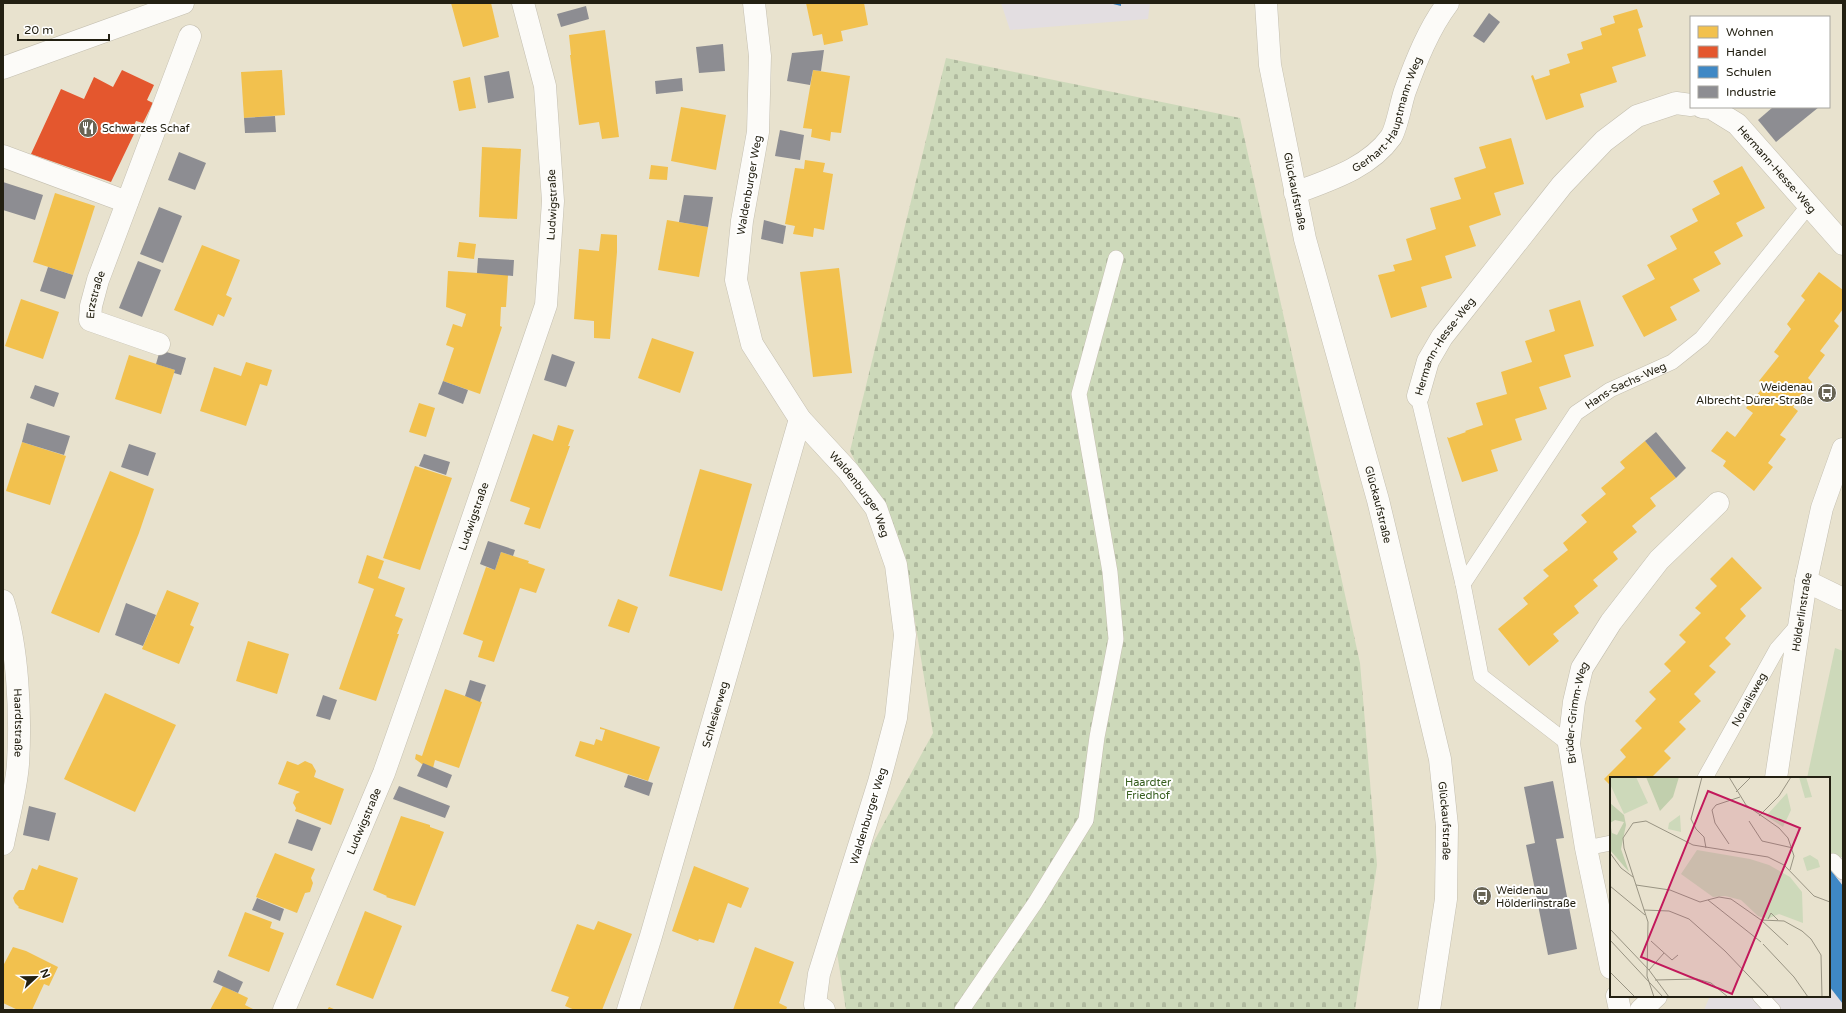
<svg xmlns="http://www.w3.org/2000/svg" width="1846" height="1013" font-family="'Varela Round',sans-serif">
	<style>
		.education { fill: #e3dee1 }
		.cemetery { fill: url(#cemetery-stones) }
		.park { fill: #cdd9ba }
		.homes { fill: #f2c14e }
		.shops { fill: #e4572e }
		.schools { fill: #3f88c5 }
		.industry { fill: #8d8d92 }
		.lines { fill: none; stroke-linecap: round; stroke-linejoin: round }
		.lane-casing { stroke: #c4bfb0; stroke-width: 16 }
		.street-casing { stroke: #c4bfb0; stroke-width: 23 }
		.lane { stroke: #fcfbf8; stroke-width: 15 }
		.street { stroke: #fcfbf8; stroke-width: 22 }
		.labels { text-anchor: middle; stroke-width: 4; stroke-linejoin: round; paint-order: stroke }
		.street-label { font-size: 11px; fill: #232012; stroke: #fff }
		.poi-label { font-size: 11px; fill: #232012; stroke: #fff; text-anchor: start }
		.park-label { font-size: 11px; fill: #375e1f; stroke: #fff }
		.inset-road { fill: none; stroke: #999483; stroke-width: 1 }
		.view { fill: #c2185b; fill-opacity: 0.15; stroke: #c2185b; stroke-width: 2 }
		.inset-edge { fill: none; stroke: #232012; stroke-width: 2 }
	</style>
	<defs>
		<pattern id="cemetery-stones" width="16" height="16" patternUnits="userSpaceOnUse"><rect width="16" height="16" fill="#cdd9ba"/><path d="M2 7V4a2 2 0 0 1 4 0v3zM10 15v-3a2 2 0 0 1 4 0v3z" fill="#b0ba9f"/></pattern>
	</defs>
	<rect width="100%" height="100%" fill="#e8e2ce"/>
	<g class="education">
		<path d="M1001,3h149l-2,16 -138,11z"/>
		<path d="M1843,775v235h-139l6,-14h119v-215z"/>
	</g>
	<path class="cemetery" d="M946,58l294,60 120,545 17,202 -22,145h-509l-9,-57 29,-97 67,-123 -28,-174 -55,-108z"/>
	<path class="park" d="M1835,648l8,3v206l-14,1v-80h-22z"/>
	<g class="homes">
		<path d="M451,3h40l8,34 -36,10z"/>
		<path d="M806,3h58l4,22 -27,6 2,10 -19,4 -2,-11 -9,2z"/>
		<path d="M1637,9l6,18 -5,2 8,27 -34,11 5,15 -37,12 4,13 -38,13 -15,-44 2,-1 2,5 15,-5 -1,-5 21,-7 -3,-9 16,-5 -2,-7 21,-7 -2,-7 15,-5 -2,-7z"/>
		<path d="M605,30l14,107 -17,2 -3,-17 -20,3 -9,-70h1l-2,-20z"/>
		<path d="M282,70l3,45 -41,3 -3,-46z"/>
		<path d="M813,70l37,6 -9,57 -10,-1 -1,9 -19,-4 1,-8 -9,-1z"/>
		<path d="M470,77l6,31 -17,3 -6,-30z"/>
		<path d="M681,107l45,8 -10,55 -45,-9z"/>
		<path d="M1511,138l13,46 -30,9 7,22 -32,11 7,20 -31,10 7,22 -31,9 6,20 -36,11 -13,-43 17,-4 -2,-6 19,-5 -6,-21 30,-10 -6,-21 31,-9 -7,-21 32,-10 -7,-21z"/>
		<path d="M482,147l39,2 -4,70 -38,-2z"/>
		<path d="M805,160l20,3 -2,9 10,2 -9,56 -10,-2 -1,9 -20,-3 2,-8 -10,-2 10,-56 9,1z"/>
		<path d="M651,165l17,2 -1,13 -18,-1z"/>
		<path d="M1742,166l23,42 -29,15 7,13 -29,16 7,12 -28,15 7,12 -30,16 7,13 -33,17 -22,-41 33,-17 -8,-14 30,-16 -7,-13 28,-15 -6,-12 28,-15 -7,-13z"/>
		<path d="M55,193l40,13 -22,69 -40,-13z"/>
		<path d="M667,220l41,7 -9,50 -41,-7z"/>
		<path d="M601,234l16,1v17l-7,87 -16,-1v-17l-20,-2 5,-70 20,2z"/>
		<path d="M459,242l17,2 -2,15 -17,-2z"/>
		<path d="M202,245l38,15 -14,35 6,3 -8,19 -6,-3 -5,12 -39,-16z"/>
		<path d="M839,268l13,105 -39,4 -13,-105z"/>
		<path d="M448,271l60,4 -2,32h-5l-1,19 2,1 -22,67 -37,-13 11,-33 -8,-3 7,-21 9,3 4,-13 -20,-7z"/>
		<path d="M1819,272l24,18v19l-9,12 5,5 -19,25 5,4 -17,23 4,4 -19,25 5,4 -18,24 6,4 -18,24 5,4 -19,24 -31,-25 3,-5 -15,-10 16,-20 8,6 18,-24 -7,-5 19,-23 -6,-4 20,-25 -5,-4 17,-23 -4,-5 18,-24 -4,-4z"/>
		<path d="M21,299l38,13 -16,47 -38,-13z"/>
		<path d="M1580,300l14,46 -30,9 7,22 -32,10 8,22 -32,10 7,21 -31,10 7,21 -36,11 -15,-45 2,1 17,-6 -1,-1 18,-6 -7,-22 31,-9 -6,-22 31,-10 -7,-21 30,-10 -6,-21z"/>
		<path d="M652,338l42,14 -14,41 -42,-15z"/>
		<path d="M129,355l46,15 -14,44 -46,-15z"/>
		<path d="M246,362l26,8 -5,16 -7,-2 -14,42 -46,-15 14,-44 27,9z"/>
		<path d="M419,403l16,5 -9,29 -17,-5z"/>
		<path d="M558,425l16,5 -6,16h2l-30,83 -16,-5 6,-16 -20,-7 23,-67 20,7z"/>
		<path d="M1645,441l31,37 -26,20 6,8 -24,20 5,6 -24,20 5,7 -25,21 5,6 -24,20 5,7 -26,21 6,7 -30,25 -31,-37 30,-25 -5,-6 26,-22 -6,-6 25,-20 -5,-7 24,-21 -6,-7 25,-21 -5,-6 24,-20 -5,-6z"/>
		<path d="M22,442l44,14 -16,49 -44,-14z"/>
		<path d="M415,466l37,12 -32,92 -37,-12z"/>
		<path d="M700,469l52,15 -30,107 -53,-15z"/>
		<path d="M110,471l44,18 -15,44 -40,100 -48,-20z"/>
		<path d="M501,552l28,9 -1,2 17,6 -9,24 -16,-5 -26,74 -16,-5 5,-16 -20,-7 23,-67 9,3z"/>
		<path d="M367,555l17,6 -6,17 27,10 -10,28 8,3 -6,15h2l-23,67 -37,-12 35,-100 -16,-6z"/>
		<path d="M1732,557l30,31 -22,21 6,7 -21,22 6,6 -22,22 7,6 -22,22 7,7 -22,21 7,7 -22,22 7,7 -20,20h-40v8l-7,-7 22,-22 -6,-7 22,-22 -7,-7 21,-22 -7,-7 22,-21 -7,-7 22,-22 -7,-7 22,-22 -6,-5 22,-22 -7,-7z"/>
		<path d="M167,590l32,13 -9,22 4,2 -15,37 -37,-15z"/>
		<path d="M618,599l20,8 -9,26 -21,-7z"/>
		<path d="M248,641l41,13 -12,40 -41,-13z"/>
		<path d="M445,689l37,13 -23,66 -24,-8 -2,8 -11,-4 -7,-5 1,-5 6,2z"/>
		<path d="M105,693l71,32 -41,87 -71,-33z"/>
		<path d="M600,727l60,20 -12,34 -73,-25 5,-15 14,4 2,-6 6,2 3,-11 -5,-1z"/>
		<path d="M287,761l11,4 7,-4 7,3 4,7 -2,6 30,12 -13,36 -36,-14 1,-3 -3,-5 3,-9 4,-2 -22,-8z"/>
		<path d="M401,816l29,9v2l14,5 -29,74 -29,-9 1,-1 -14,-6z"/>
		<path d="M275,853l40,16 -4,9 2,5 -3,9 -5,1 -8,20 -41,-16z"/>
		<path d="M39,865l39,13 -15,45 -45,-15 1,-1 -4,-4 -2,-5 2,-4 4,-4h5l8,-22 5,2z"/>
		<path d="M694,866l55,22 -8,20 -13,-5 -14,40 -15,-4 -1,2 -26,-10z"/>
		<path d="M365,911l37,15 -29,73 -37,-14z"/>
		<path d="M245,912l27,10 -2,6 14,5 -15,39 -41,-16z"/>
		<path d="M598,921l34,13 -30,76h-27l-10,-4 4,-9 -18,-6 26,-67 17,6z"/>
		<path d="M13,947l13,4 32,16 -9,19 -5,-2 -12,26h-14l-15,-7v-37z"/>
		<path d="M755,947l39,15 -15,41 8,4 -1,3h-53z"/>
		<path d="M223,986l25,12 -3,7 10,5h-45z"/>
		<path d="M329,1007l7,3h-9z"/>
	</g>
	<path class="shops" d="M122,70l32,15 -7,15 6,3 -10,20 -7,-2 -5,11 3,2 -23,48 -80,-28 30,-65 23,10 10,-22 19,10z"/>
	<g class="schools">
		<path d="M1109,3h12v3z"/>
		<path d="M1829,868l14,18v118l-14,-18z"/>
	</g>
	<g class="industry">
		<path d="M586,6l3,13 -28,8 -4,-13z"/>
		<path d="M1489,13l11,9 -16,21 -11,-7z"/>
		<path d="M723,44l2,27 -26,2 -3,-26z"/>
		<path d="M824,50l-3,21 -8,-1 -3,15 -23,-4 5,-28z"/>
		<path d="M509,71l5,27 -26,5 -4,-27z"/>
		<path d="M682,78l1,13 -27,3 -1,-13z"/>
		<path d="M1773,107h46l-43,35 -18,-22z"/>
		<path d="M275,116l1,16 -31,1 -1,-15z"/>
		<path d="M780,130l24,5 -4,25 -25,-4z"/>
		<path d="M179,152l27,11 -11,27 -27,-10z"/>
		<path d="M3,182l40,13 -8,25 -32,-10z"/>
		<path d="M684,195l29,2 -5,30 -29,-5z"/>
		<path d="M159,207l23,9 -19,47 -23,-9z"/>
		<path d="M764,220l22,6 -3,18 -22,-5z"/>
		<path d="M478,258l36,2 -1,16 -36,-3z"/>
		<path d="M138,261l23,9 -19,47 -23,-9z"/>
		<path d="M48,267l25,8 -8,24 -25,-8z"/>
		<path d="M160,350l26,8 -5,17 -7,-2 1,-3 -19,-6z"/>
		<path d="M552,354l23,8 -9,25 -22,-7z"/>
		<path d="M443,381l25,9 -5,14 -25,-10z"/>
		<path d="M35,385l24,8 -5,14 -24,-9z"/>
		<path d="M27,423l43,13 -6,19 -42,-13z"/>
		<path d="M1656,432l30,36 -10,10 -31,-37z"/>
		<path d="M129,444l27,9 -8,23 -27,-9z"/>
		<path d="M424,454l26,8 -4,13 -27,-9z"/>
		<path d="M488,541l27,9 -2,6 -12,-4 -6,18 -15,-6z"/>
		<path d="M126,603l30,12 -13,31 -28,-11z"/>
		<path d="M470,680l16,5 -6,17 -15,-6z"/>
		<path d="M323,695l14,5 -7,20 -14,-4z"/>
		<path d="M423,763l29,12 -5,13 -30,-12z"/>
		<path d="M628,775l25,8 -4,13 -25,-9z"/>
		<path d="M1553,781l11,57 -8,1 21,110 -29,6 -22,-110 9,-2 -11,-56z"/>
		<path d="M399,786l51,20 -5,12 -52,-19z"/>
		<path d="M29,806l27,7 -7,28 -26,-6z"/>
		<path d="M297,819l24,9 -9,23 -24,-8z"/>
		<path d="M257,898l27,11 -4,12 -28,-11z"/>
		<path d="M218,970l25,12 -5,11 -25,-11z"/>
	</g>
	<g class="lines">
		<defs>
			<g id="lane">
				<path d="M1418,396l45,188 18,92 88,68"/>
				<path id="s1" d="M1463,584l113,-171 34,-23 62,-28 30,-24 108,-134"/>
				<path id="s2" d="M1705,778l72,-129 21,-24"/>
				<path d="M1586,848l25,-5"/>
				<path d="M1829,862l4,-1 10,11"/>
				<path d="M1760,996l13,14"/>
				<path d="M962,1010l73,-107 51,-83 11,-83 19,-98 -6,-67 -31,-178 37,-136"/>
			</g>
			<g id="street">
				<path id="s3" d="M754,3l6,53 -2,76 -16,89 -6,59 16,64 48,75 48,52 28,37 20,57 9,70 -9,83 -17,64 -60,192 -4,30 9,6"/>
				<path id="s4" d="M1266,3l4,62 35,174 73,261 62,259 7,67 -1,73 -17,111"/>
				<path d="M3,68l180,-65"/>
				<path id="s5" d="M1702,107l9,1 26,16 106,120"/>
				<path d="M3,156l124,46"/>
				<path id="s6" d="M1295,193c34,-13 74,-25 96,-56 6,-9 10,-35 14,-46 11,-30 24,-63 43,-88"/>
				<path id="s7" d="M159,344l-69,-24 1,-14 7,-26 92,-244"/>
				<path id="s8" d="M1418,396l10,-35 14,-24 120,-152 42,-44 33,-25 39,-13 15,2"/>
				<path d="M1806,581l37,18"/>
				<path id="s9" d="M3,601c15,46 18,114 15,163 -2,26 -10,55 -15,80"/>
				<path id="s10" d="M1776,778l30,-197 16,-73 21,-59"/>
				<path id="s11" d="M1611,968l-25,-120 -17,-104 5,-42 8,-34 29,-46 48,-62 59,-57"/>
				<path d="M1617,996l3,14"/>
				<path id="s12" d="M284,1010l100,-237 44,-125 118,-343 7,-104 -8,-115 -22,-83"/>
				<path id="s13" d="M628,1010l23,-74 149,-517"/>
				<path d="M1641,1010l15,-14"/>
			</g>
		</defs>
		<use href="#lane" class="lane-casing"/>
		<use href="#street" class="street-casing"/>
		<use href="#lane" class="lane"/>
		<use href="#street" class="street"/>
	</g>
	<defs>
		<symbol id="restaurant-disc" viewBox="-11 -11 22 22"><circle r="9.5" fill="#686454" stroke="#fff"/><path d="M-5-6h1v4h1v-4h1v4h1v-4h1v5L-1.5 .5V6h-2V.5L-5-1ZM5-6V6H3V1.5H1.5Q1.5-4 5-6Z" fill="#fff"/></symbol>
		<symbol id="bus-disc" viewBox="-11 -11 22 22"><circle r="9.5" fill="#686454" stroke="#fff"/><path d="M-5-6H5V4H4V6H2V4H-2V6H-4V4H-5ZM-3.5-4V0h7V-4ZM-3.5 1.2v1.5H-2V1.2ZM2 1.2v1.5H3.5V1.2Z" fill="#fff"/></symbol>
	</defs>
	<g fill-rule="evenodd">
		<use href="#restaurant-disc" x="77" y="117" width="22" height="22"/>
		<use href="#bus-disc" x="1816" y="382" width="22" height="22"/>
		<use href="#bus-disc" x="1471" y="885" width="22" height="22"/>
	</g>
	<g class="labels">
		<g class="street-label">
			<text dy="4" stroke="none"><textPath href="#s6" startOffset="130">Gerhart-Hauptmann-Weg</textPath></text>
			<text dy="4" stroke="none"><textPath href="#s5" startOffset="100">Hermann-Hesse-Weg</textPath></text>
			<text transform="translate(749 185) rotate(-80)" y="4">Waldenburger Weg</text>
			<text dy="4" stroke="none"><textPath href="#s4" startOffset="191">Glückaufstraße</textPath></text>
			<text dy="4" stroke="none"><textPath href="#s12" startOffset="853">Ludwigstraße</textPath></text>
			<text dy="4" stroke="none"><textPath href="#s7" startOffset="99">Erzstraße</textPath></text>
			<text dy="4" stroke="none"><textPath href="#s8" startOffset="57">Hermann-Hesse-Weg</textPath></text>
			<text dy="4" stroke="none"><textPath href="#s1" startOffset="262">Hans-Sachs-Weg</textPath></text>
			<text dy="4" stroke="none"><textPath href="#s3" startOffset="531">Waldenburger Weg</textPath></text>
			<text dy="4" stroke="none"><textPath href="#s4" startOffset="515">Glückaufstraße</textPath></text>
			<text dy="4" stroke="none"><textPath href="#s12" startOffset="529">Ludwigstraße</textPath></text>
			<text dy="4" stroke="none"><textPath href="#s10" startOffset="168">Hölderlinstraße</textPath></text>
			<text dy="4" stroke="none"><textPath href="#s2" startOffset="90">Novalisweg</textPath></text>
			<text dy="4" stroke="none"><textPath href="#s11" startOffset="260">Brüder-Grimm-Weg</textPath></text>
			<text dy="4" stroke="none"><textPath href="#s13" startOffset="308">Schlesierweg</textPath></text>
			<text dy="4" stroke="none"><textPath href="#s9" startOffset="123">Haardtstraße</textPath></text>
			<text transform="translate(868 816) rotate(-73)" y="4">Waldenburger Weg</text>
			<text dy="4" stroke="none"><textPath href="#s12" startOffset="205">Ludwigstraße</textPath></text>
			<text dy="4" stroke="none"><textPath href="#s4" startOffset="839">Glückaufstraße</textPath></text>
		</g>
		<g class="poi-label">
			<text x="102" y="132">Schwarzes Schaf</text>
			<text x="1813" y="391" text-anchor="end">Weidenau<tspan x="1813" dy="13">Albrecht-Dürer-Straße</tspan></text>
			<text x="1496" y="894">Weidenau<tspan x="1496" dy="13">Hölderlinstraße</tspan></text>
		</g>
		<g class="park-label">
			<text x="1148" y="786">Haardter<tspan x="1148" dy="13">Friedhof</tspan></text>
		</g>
	</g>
	<g transform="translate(1610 777)">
		<rect width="220" height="220" fill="#e8e2ce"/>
		<path d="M189,0h7l6,20 -7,1z" fill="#cdd9ba"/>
		<path d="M36,0h33l-6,20 -13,14zM0,26l14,12 2,10 -5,24 8,23 -19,-22zM5,43l9,2 -7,13 -5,-2 -2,-10z" fill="#c1cfad" fill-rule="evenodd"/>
		<path d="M87,73l53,9 19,6 21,12 12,15 1,31 -24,-9 -12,5 -9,-3 -17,-16 -16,-4 -12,1 -32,-23z" fill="#cdd9ba"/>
		<path d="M0,0h26l12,26 -24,11 -14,-30zM177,16l4,17 -8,17 -17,-11zM70,38l1,17 -13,-3 1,-6zM200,78l8,5 2,7 -13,4 -4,-13z" fill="#cdd9ba"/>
		<path class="inset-road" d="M92,0l-11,42 5,10 8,8 2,11M119,0l17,28 33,23 9,10 6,18 -4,14M126,15l15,-15M149,39l20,-20 12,-19M139,44l13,20 31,7M119,67l-14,-21 -3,-13 4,-5 24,-8M0,76l11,15 12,9M26,108l34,5 30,12 19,-5 12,2 30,21 23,1 18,10 9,8 10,16 1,42M0,109l35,29M98,123l53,42M34,133l25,1 20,8 36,32 44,46M158,142l3,-6 7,7M151,143l27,25M0,152l39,41 20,27M0,163l53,57M41,164l21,19 6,-5M153,167l31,33 14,20M39,193l15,-17M0,195l25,25M45,203l42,-1 14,4 17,14M44,220l-7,-21 1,-54 -24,-74 -1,-10 10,-15 13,-2 47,24 75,12 16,8 30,31 16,6"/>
		<path class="view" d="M98,14l92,37 -68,166 -91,-37z"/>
		<rect width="220" height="220" class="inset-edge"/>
	</g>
	<rect width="1846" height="1013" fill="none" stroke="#232012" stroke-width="8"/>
	<rect x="1690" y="16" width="140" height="92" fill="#ffffff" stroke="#a7a6a0"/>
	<rect x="1698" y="26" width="20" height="12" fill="#f2c14e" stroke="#a7a6a0"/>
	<text x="1726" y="36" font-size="12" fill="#232012">Wohnen</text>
	<rect x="1698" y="46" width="20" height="12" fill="#e4572e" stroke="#a7a6a0"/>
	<text x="1726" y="56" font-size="12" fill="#232012">Handel</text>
	<rect x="1698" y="66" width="20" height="12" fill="#3f88c5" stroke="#a7a6a0"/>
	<text x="1726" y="76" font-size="12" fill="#232012">Schulen</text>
	<rect x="1698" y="86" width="20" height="12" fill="#8d8d92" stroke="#a7a6a0"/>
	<text x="1726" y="96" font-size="12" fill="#232012">Industrie</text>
	<g transform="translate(36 977) rotate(68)" stroke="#ffffff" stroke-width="3" paint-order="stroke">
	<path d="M0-3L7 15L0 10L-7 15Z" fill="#232012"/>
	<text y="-6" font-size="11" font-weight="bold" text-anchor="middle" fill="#232012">N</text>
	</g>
	<path d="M18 34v6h91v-6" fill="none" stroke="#232012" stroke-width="2"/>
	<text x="24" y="34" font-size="12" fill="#232012" stroke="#ffffff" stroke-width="3" paint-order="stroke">20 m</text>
</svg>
